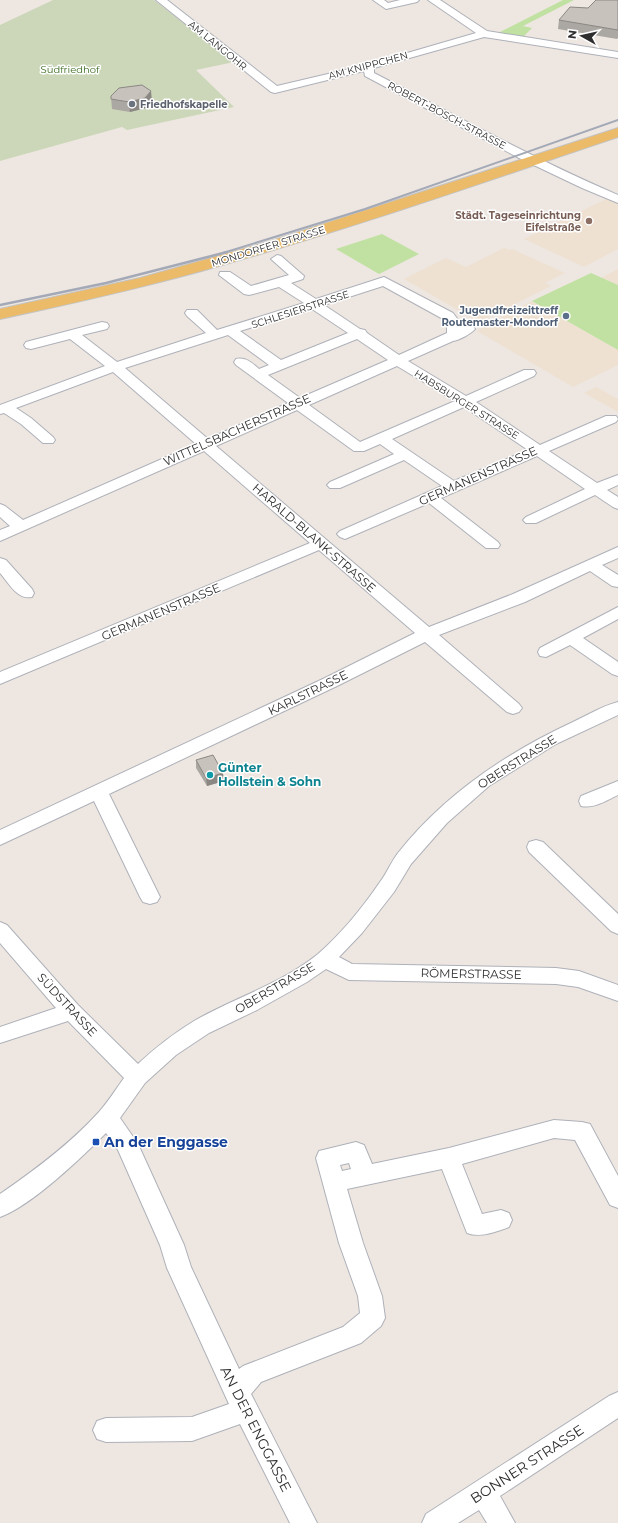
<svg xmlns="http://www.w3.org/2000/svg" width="618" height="1523" font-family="Montserrat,sans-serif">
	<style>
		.education { fill: #eee1d2 }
		.green { fill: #c0e1a1 }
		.cemetery { fill: #ccd7b9 }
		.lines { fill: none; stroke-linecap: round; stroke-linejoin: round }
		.minor-casing { stroke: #aeb1b9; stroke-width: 2 }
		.major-casing { stroke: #c4c4c4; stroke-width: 2 }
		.minor { fill: #fff; fill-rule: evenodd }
		.major { fill: #ebbb6a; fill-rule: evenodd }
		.rail-far1 { stroke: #a4a9b7; stroke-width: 2 }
		.rail { stroke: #a4a9b7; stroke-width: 2.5 }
		.wall { fill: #aba7a2 }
		.shaded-wall { fill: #8b8884 }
		.building { fill: #c7c2bc; stroke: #8b8884 }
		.worship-dot { fill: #6b7280; stroke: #fff; stroke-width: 1.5 }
		.education-dot { fill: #8d6e63; stroke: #fff; stroke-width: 1.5 }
		.service-dot { fill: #5c6f8a; stroke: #fff; stroke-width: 1.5 }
		.culture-dot { fill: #0f9aa8; stroke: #fff; stroke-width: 1.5 }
		.transit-dot { fill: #1a4fb4; stroke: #fff; stroke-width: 1.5 }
		.labels { text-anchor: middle; stroke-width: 3; stroke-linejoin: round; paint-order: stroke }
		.far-street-label { font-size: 10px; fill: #2e2e2e; stroke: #fff }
		.far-park-label { font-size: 10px; fill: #396a1f; stroke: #fff }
		.far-worship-label { font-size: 10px; font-weight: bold; fill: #5b616d; stroke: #fff; text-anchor: start }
		.far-education-label { font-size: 10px; font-weight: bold; fill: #785e54; stroke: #fff; text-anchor: end }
		.far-service-label { font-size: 10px; font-weight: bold; fill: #4e5e75; stroke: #fff; text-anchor: end }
		.street-label { font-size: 12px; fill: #2e2e2e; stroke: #fff }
		.culture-label { font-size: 12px; font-weight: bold; fill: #0d838f; stroke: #fff; text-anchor: start }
		.near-transit-label { font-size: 14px; font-weight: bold; fill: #164399; stroke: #fff; text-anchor: start }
		.near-street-label { font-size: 14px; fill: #2e2e2e; stroke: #fff }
	</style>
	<rect width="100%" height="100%" fill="#eee7e1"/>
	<g class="education">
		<path d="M608,198l10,4v47l-34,18 -60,-28z"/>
		<path d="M504,248l6,2 2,-1 53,24 -20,10 6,3 -72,36 -75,-43 42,-21 20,9z"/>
		<path d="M618,269v16l-17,-7z"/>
		<path d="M532,301l86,49v15l-45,22 -96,-56z"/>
		<path d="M596,387l22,12v13l-34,-19z"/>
	</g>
	<g class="green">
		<path d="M563,0h11l-51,26 9,2 -9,9 -25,-4z"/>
		<path d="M382,234l37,20 -40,20 -43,-25z"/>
		<path d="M591,273l27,12v65l-86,-49z"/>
	</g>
	<path class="cemetery" d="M53,0h101l80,62 -38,8 38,37 -107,23 -5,-3 -122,34v-136z"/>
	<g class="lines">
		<defs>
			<g id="minor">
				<path d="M156,0h11l110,86 89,-21 110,-32 -48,-33h12l47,31 131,21v6l-134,-21 -110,31v5c81,42 160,86 244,122v8l-36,-15 -63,-30 -154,-82 -1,-5 -89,22 -4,-1z"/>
				<path d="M373,0h11l4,3 12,-3h19l-2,2 -31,7z"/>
				<path d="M277,255l4,1 23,20 -1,3 -12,4 25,16 68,-22 69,36 8,11v3l7,-2 5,1 2,3c-4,5 -16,11 -22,12l-45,20 58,35 58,-26h10l2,3 -2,3 -58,26 64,43 66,-29h10l2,3 -2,3 -67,29 48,32 21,-8v10l-11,5 11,7v12l-5,-2 -18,-12 -59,28h-10l-3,-3 3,-3 59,-28 -48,-33 -96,42 57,44 2,3 -2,3h-12l-57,-45 -84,36 -5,-2 -3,-3 3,-3 102,-45 -38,-26 -64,28h-10l-3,-3 3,-3 64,-28 -14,-10 -16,7h-10l-57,-41 -81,36 213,181 84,-33 105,-47v11l-16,7 16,10v12l-6,-1 -22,-15 -65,31 -86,33 80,69 3,4 -3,4 -6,2 -6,-2 -82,-70 -88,44 -228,108 51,103 -3,5 -7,2 -7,-2 -3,-5 -46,-96 -94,44v-15l325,-152 90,-45 -96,-83 -319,134v-12l310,-129 -106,-92 -204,90v-11l10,-4 -10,-9v-13l5,2 18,14 173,-76 -83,-72 -97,36 15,10 22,19 2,3 -2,3h-10l-22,-19 -17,-11 -4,1v-9l105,-39 -35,-27 -39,10 -5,-1 -2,-3 2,-3 76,-20 5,1 2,3 -2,3 -25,6 35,27 89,-29 -19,-17 -2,-3 2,-3h10l20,20 87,-27 -25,-16 -30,8 -5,-1 -25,-19 1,-3h10l21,14 38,-11 -18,-16zM383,286l60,33 4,5v9l-48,22 -32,-22 -2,-3 -5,-1 -36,-24zM312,309l36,24 -67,27 -41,-29zM228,335l41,30 -10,4c-7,-6 -13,-12 -23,-10l-2,3 2,3 52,38 -80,36 -83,-71zM357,339l31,21 -88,38 -32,-23zM397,366l58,35 -95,41 -51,-37zM464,407l64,43 -74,31 -62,-42z"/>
				<path d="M0,558l6,2 26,29 2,4 -2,4c-15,3 -23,-14 -32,-24z"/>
				<path d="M618,607v12l-35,19 35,24v14l-6,-2 -42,-29 -24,12 -6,-1 -2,-4 2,-4z"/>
				<path d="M618,702v13l-62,29 -67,42 -42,37 -36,41 -17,28 -32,41 -23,24 13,7 204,4 23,3 39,14v16l-40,-14 -22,-3 -207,-4 -23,-11 -19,13 -50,28 -48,23 -33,22 -31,28 -25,35 18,26 46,101 7,22 48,102 4,-3 100,-39 17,-14 -2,-17 -19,-53 -23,-85 3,-7 37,-9 8,3 8,19 77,-16 105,-28 28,2 8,2 28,52v32l-8,-3 -35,-65 -21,-2 -92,26 20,50 19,-4 8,3 3,7 -3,7c-13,5 -29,11 -42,6l-25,-64 -95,20 16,54 19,53 3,22 -4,8 -20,17 -100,39 -10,12 66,129h-27l-50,-99 -48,17 -86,1 -9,-3 -4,-9 4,-9 9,-3 86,-1 37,-13 -62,-136 -7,-23 -42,-95 -12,-17c-24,24 -75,73 -106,84v-23c35,-24 70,-50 99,-82 9,-10 17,-23 25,-34l-56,-57 -68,22v-16l56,-19 -56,-65v-21l7,3 71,80 60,59c17,-16 35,-30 56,-43 40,-23 87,-37 124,-67 23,-20 45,-47 62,-72 7,-9 11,-20 18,-29 46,-58 108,-100 175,-131 15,-7 29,-16 45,-20zM349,1163l2,6 -9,2 -2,-6z"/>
				<path d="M618,781v14c-11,5 -24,14 -37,11l-2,-5 2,-5z"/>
				<path d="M536,840l7,2 75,72v20l-7,-3 -82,-79 -2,-5 2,-5z"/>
				<path d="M618,1392v26l-118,78 15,27h-28l-8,-13 -21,13h-36l4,-9 183,-118z"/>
			</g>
			<path id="major" d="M618,128v9c-137,46 -274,94 -413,133 -68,19 -136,34 -205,49v-10l140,-31 131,-37z"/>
		</defs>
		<use href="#minor" class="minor-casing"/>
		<use href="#major" class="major-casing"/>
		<use href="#minor" class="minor"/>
		<use href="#major" class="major"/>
		<path class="rail-far1" d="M223,253l142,-44 253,-89"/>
		<path class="rail" d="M0,305l106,-22 121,-31"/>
	</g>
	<g class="wall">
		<path d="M618,0v38l-1,1 -59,-10 1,-9z"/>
		<path d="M111,96l41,5 -6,7 -16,4 -18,-3z"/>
		<path d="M196,760l28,21 -17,5 -11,-18z"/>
	</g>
	<g class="shaded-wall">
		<path d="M151,91l1,10 -6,7 -16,4 -1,-10z"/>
		<path d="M223,773l1,8 -17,5 -1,-8z"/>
	</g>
	<g class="building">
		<path d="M596,0h22v30l-59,-10 11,-13 18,1z"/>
		<path d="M142,85l9,6 -6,7 -16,4 -18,-3v-3l8,-8z"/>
		<path d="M213,755l10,18 -17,5 -10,-18z"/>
	</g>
	<circle class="worship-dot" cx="132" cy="104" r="4"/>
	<circle class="education-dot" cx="589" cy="221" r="4"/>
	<circle class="service-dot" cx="566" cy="316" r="4"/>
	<circle class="culture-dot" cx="210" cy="775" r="4"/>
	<rect class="transit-dot" x="92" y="1138" width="8" height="8" rx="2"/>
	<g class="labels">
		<g class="far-street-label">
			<text transform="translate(218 45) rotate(39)" y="4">AM LANGOHR</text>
			<text transform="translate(368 65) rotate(-15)" y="4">AM KNIPPCHEN</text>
			<text transform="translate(447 115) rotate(28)" y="4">ROBERT-BOSCH-STRASSE</text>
			<text transform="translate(268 246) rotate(-17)" y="4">MONDORFER STRASSE</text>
			<text transform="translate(300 309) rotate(-18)" y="4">SCHLESIERSTRASSE</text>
			<text transform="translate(467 404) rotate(32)" y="4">HABSBURGER STRASSE</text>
		</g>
		<g class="far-park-label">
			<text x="70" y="73">Südfriedhof</text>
		</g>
		<g class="far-worship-label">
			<text x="140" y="108">Friedhofskapelle</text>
		</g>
		<g class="far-education-label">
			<text x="581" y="219">Städt. Tageseinrichtung<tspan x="581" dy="12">Eifelstraße</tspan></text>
		</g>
		<g class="far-service-label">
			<text x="558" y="314">Jugendfreizeittreff<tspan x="558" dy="12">Routemaster-Mondorf</tspan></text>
		</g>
		<g class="street-label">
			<text transform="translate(237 430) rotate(-24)" y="4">WITTELSBACHERSTRASSE</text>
			<text transform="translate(478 476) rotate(-24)" y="4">GERMANENSTRASSE</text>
			<text transform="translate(314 538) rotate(41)" y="4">HARALD-BLANK-STRASSE</text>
			<text transform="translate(161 612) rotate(-23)" y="4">GERMANENSTRASSE</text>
			<text transform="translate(308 693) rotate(-26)" y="4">KARLSTRASSE</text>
			<text transform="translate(517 762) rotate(-32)" y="4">OBERSTRASSE</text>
			<text transform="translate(471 974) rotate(1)" y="4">RÖMERSTRASSE</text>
			<text transform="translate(275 988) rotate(-30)" y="4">OBERSTRASSE</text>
			<text transform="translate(67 1005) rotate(47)" y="4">SÜDSTRASSE</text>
		</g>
		<g class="culture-label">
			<text x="218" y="772">Günter<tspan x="218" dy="14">Hollstein &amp; Sohn</tspan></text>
		</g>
		<g class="near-transit-label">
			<text x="104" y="1147">An der Enggasse</text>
		</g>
		<g class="near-street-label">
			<text transform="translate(256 1429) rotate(63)" y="5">AN DER ENGGASSE</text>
			<text transform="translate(527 1464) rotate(-33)" y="5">BONNER STRASSE</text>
		</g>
	</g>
	<g transform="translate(582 36) rotate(278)" stroke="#ffffff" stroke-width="3" paint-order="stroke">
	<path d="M0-3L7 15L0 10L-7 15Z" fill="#2e2e2e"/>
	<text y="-6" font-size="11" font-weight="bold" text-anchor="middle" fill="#2e2e2e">N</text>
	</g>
</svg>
